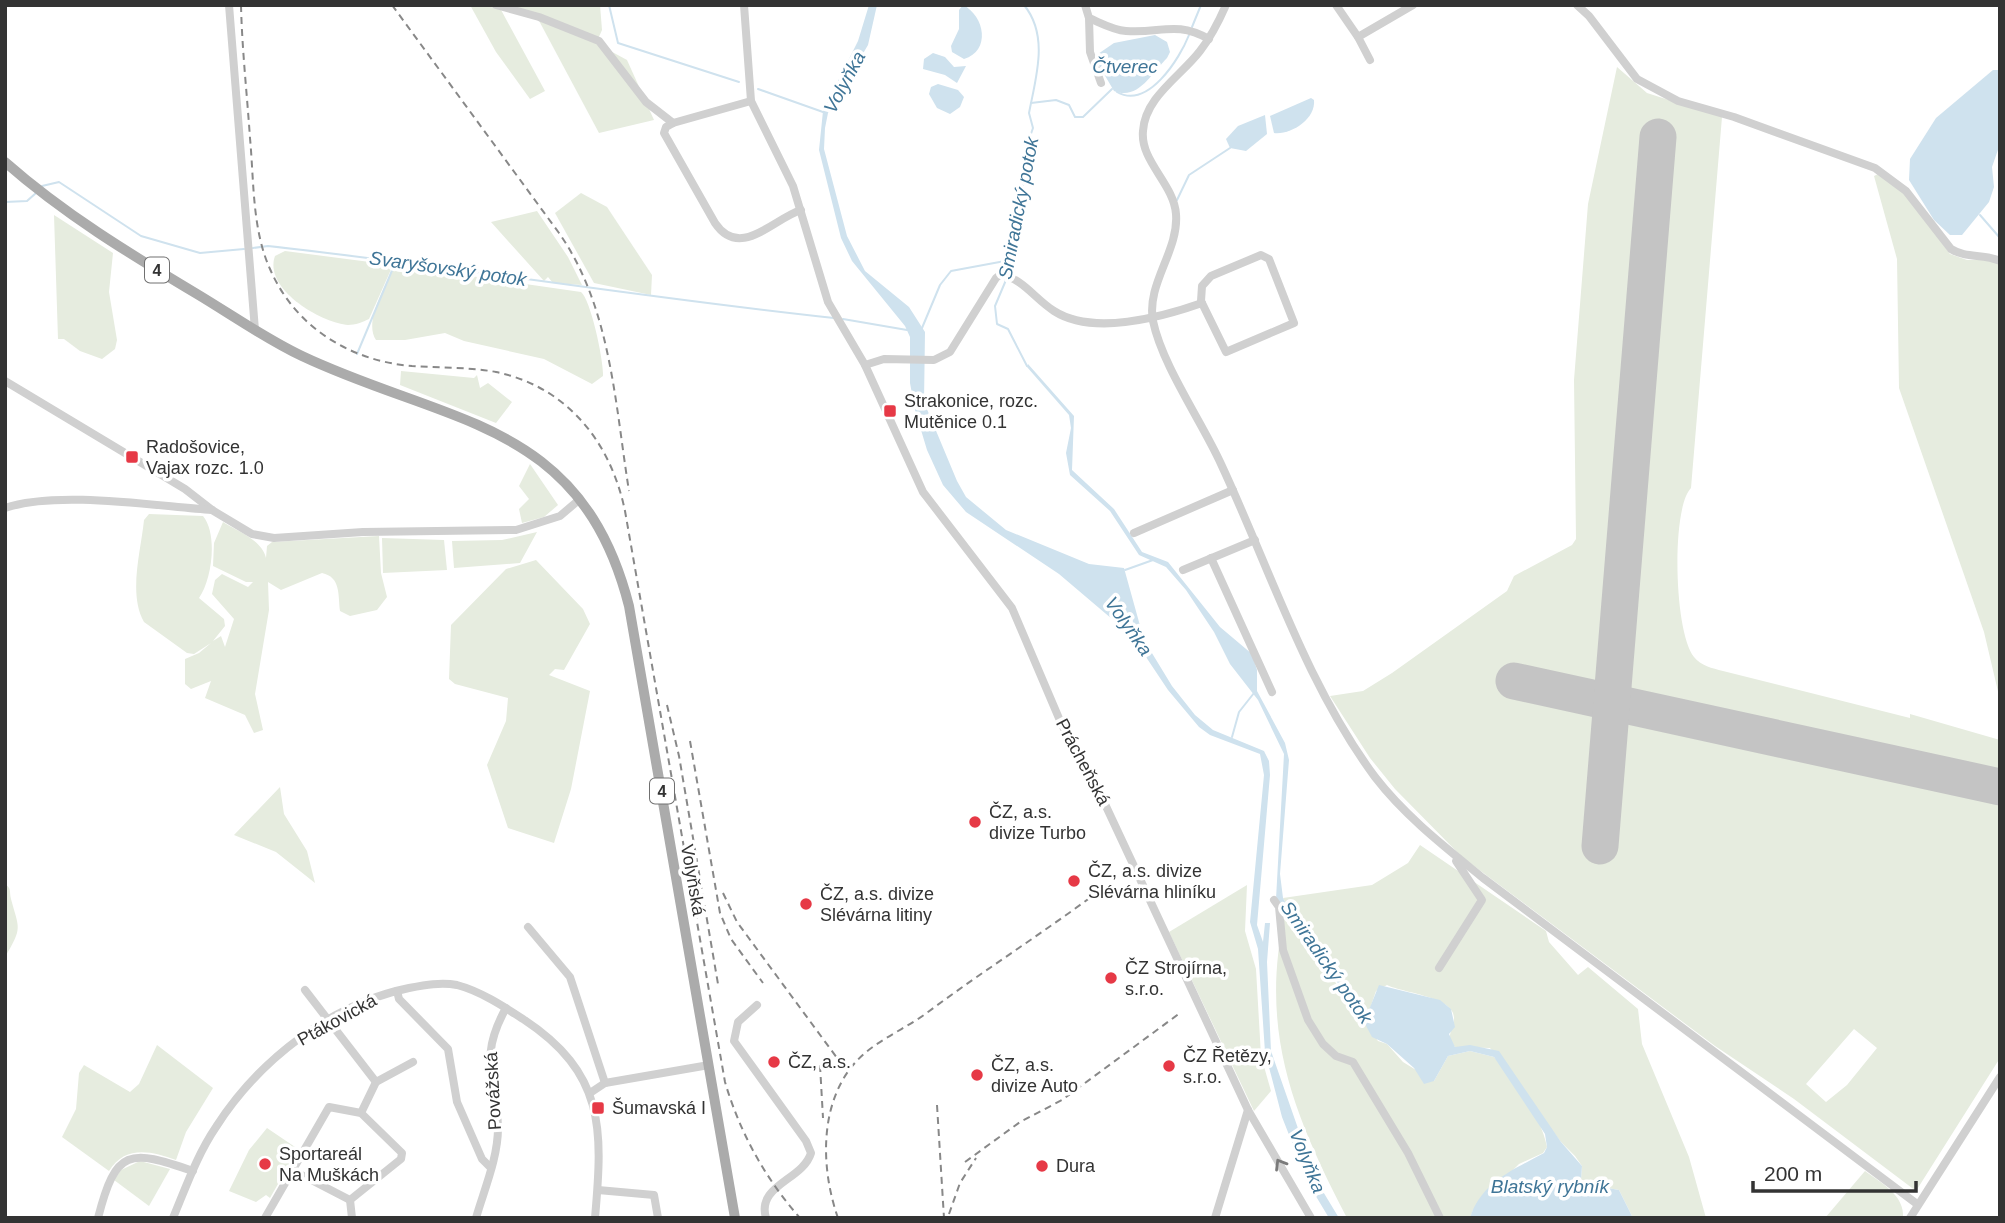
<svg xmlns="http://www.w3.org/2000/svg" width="2005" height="1223" font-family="Helvetica,sans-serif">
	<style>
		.green { fill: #e6ecdf; fill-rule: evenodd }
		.water { fill: #cfe2ee }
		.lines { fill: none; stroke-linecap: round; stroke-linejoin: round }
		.stream { stroke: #cfe2ee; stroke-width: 2 }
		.runway { stroke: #c4c4c4; stroke-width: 37 }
		.minor { stroke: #d0d0d0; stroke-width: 8 }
		.major { stroke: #ababab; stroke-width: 10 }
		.rail { stroke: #888; stroke-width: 2; stroke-dasharray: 7 5; stroke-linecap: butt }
		.oneway { stroke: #7a7a7a }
		.poi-dot { fill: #e63946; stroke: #fff; stroke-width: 2.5 }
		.labels { text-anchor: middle; stroke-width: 7; stroke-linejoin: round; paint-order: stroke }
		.shield { fill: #fff; stroke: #707070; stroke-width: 2 }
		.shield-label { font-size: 16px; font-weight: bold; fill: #333 }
		.poi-label { font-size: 18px; fill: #333; stroke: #fff; text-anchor: start }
		.street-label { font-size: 18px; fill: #333; stroke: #fff }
		.water-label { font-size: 19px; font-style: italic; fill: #3f7597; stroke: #fff }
	</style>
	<rect width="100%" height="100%" fill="#fff"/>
	<g class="green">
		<path d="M470,5l30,3 45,83 -15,8 -34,-47z"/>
		<path d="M499,5h101l2,25 -4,9z"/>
		<path d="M537,17l31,11 59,32 27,60 -55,13z"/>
		<path d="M1617,67l30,26 75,24 -31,371c-20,20 -17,145 3,169 7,9 18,11 29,14l187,47v-4l90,26v318l-84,133 -122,-92 -79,-53 -253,-189 -67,-68 -25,-31 -40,-62 33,-5 29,-18 115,-82 7,-15 58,-31 4,-6 -2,-159 14,-176zM1854,1029l23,19 -30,37 -21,17 -20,-18z"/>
		<path d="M1880,173l27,22 43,59 17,6h25l8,5v435l-16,-68 -85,-244 -2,-129 -23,-83z"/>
		<path d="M581,193l26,14 45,68 -1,20 -57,-12 -39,-70z"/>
		<path d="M537,211l31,46 14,28 -29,-2 -5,-6 -4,4 -53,-59z"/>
		<path d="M54,215l59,38 -4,39 8,48 -2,9 -13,10 -22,-8 -16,-12h-6z"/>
		<path d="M285,251l108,14 -24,54c-6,3 -14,6 -21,6 -27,-2 -85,-36 -73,-69z"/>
		<path d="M395,265l186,27c10,8 23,70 22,84l-11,8 -48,-25 -80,-18 -19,-8 -40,7h-29c-13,-19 11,-56 19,-75z"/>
		<path d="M401,371l73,7 3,-3 3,13 8,-5 24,19 -16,21 -96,-38z"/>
		<path d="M530,464l28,41 -14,12 -22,6 -3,-14 10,-10 -10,-13z"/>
		<path d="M149,514l54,2c15,18 9,64 -4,82l25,21 1,7 -12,15 8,-5 4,11 9,-28 -22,-25 3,-14 7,-6 26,13 5,-5h-7l-33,-16 1,-23 9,-21c16,10 39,18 43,36l1,-12 5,-4 107,-6 2,37 6,24 -10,13 -27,6 -10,-5c-2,-16 1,-34 -18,-38l-41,17 -13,-8 1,28 -14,84 8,36 -9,3 -9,-18 -40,-17 6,-17 -20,8 -6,-5v-25l14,-6 12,-10 -17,11 -7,-1 -43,-31c-16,-28 -3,-71 0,-102z"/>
		<path d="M537,532l-17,31 -66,5 -2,-27 50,-1z"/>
		<path d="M382,538l62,2 3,30 -64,3z"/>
		<path d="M536,560l47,49 7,15 -26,46 -9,-1 -6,6 41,16 -19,98 -17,54 -46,-15 -21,-63 19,-44 2,-23 -53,-14 -6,-5 2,-54 55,-56z"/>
		<path d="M280,787l4,27 23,37 8,32 -39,-31 -42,-17z"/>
		<path d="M1420,845l126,86 3,11 29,33 10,-8 50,42 4,35 47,113 17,61h-73l-14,-28 -34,-6 -4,-5 1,-13 -7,-10 -14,-14 -71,-94 -35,-1 -5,-7c-1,-9 4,-14 4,-22 1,-21 -51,-25 -67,-33l-11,6 -9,26 -70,-93 -14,-26 89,-13 36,-22z"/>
		<path d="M5,884c7,5 4,7 6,15 8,30 12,28 -6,58z"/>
		<path d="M1247,885l-2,46 11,38 5,87 10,35 -17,20 -85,-179z"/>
		<path d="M1285,913l93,128 9,3 16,18 31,19 14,-25 22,-5 24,6c21,24 47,59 53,90l-4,6 -24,11 -46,46 -3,8h-123c-54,-104 -88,-187 -62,-305z"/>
		<path d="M157,1045l56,43 -27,44 -10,28c-25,-9 -51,-15 -67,11l-47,-34 14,-28 3,-36 5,-8 46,27 9,-8z"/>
		<path d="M267,1128l31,21 -28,49 -4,-3 -10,7 -27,-11 20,-41z"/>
		<path d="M140,1161l30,8 -21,37 -35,-26 7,-10z"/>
		<path d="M1865,1171c16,12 40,24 38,47h-78z"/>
	</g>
	<g class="water">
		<path d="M869,5h8l-9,40 -40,68 -3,15 -1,21 23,87 18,35 44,36 16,25 -1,70 33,79 9,16 40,33 83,34 35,4 20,72 28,46 23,29 18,15 51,21 5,10 1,14 -13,150 6,17 2,-19h5l-3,39 4,89 45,129 23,38h-10l-21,-35 -26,-66 -17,-65 -7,-103 -8,-27 14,-147 -4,-21 -50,-19 -11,-8 -31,-37 -36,-54 -73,-62 -93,-62 -23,-27 -16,-35 -12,-40 -5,-27v-46l-5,-11 -53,-65 -11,-23 -22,-88 4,-39 35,-70z"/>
		<path d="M963,5c22,11 28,46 1,54l-12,-7 -1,-6 8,-17v-19z"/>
		<path d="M1155,35l12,7 3,10 -3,6c-15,15 -29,43 -53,33l-17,-29 1,-8 16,-11z"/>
		<path d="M933,53l12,4 9,10 12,-1 -9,17 -12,-8 -22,-6 1,-10z"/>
		<path d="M1993,70h7v74l-8,23 2,20 -5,15 -27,33h-12l-16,-15 -25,-40 1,-21 26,-41z"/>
		<path d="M938,84l20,6 6,7 -4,10 -10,7 -13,-6 -8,-14 2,-7z"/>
		<path d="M1311,98l3,2c2,19 -23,35 -40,33l-4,-17z"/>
		<path d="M1265,115l2,19 -21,17 -16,-3 -4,-9 12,-13z"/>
		<path d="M1028,364l46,52 -2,54 42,39 28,43 26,10 52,65 32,27 5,16v21l28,52 4,17 -9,114 3,24 14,26 69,93 13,-32 61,15 11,9 4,18 -6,7 6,13 15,-2 29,6 62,91 21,24 -1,14 4,4 34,6 14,28h-163c11,-36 45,-49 74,-65l3,-6 -2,-13 -51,-77 -24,-6 -22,5 -14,25 -10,3 -10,-16 -27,-24 -15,-7 -15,-28 -81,-110 8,-145 -26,-54 -28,-36 -16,-32 -28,-42 -20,-23 -27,-12 -29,-44 -40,-36 -4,-22 5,-25 -2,-13 -42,-48z"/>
	</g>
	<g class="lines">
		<g class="stream">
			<path d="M609,5l9,38 121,39"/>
			<path d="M1024,5c23,28 14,65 7,98"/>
			<path d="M1192,27l9,-22"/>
			<path d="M758,89l65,23"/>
			<path d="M1117,92c31,18 63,-34 72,-57"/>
			<path d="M42,186l17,-4 82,54 59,17 44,-4"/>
			<path d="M1177,200l12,-25 41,-27"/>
			<path d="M5,202l22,-1 9,-8"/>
			<path d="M1980,215l20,23"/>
			<path d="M253,248l15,-2c189,21 377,52 566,72"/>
			<path d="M1008,271l-2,-11 3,-19 13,-32 2,-55 9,-26 -4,-15 2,-10 25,-3 13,5 6,12h8l29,-28"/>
			<path d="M1006,280l-11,26 2,18 11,5 19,37"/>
			<path d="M843,319l64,11"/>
			<path d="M922,328l18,-43 11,-14 54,-10"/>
			<path d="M357,354l39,-93"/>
			<path d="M1125,570l28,-10"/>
			<path d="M1232,737l7,-25 15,-19"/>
		</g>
		<g class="runway">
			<path d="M1514,681l486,106"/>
			<path d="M1600,846l58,-709"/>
		</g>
		<g class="minor">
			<path d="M229,5l26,325"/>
			<path d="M496,5l43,12 60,24 47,61 27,21"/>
			<path d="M744,5l7,96 42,85 35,116 37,63 58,127 89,116 49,115 43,79 144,308 63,108"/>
			<path d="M1085,5l4,13c12,5 24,12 37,13 34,3 49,-11 83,8"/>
			<path d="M1226,5c-7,16 -15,32 -26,46 -19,25 -55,46 -57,80 -3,30 31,53 33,83 3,37 -30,70 -23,107 9,44 49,101 68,143 49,105 85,220 154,313 30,39 70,70 108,101l434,326"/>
			<path d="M1336,5l22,32 55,-32"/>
			<path d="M1577,5l12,11 48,63 41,22 56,16 141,51 31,23 45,58c16,10 32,4 49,12"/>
			<path d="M1089,18l1,34 11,31"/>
			<path d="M1358,37l12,23"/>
			<path d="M751,101l-78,22 -7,4 -2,6 51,90c25,37 58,-4 86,-13"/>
			<path d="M1261,255l8,4 25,64 -68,29 -25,-51 1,-15 9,-10z"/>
			<path d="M865,365l19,-6 50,1 16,-8 46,-74 5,-4c23,6 34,25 53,37 39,25 108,6 148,-8"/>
			<path d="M5,381l180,108 27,21 40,24 22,4 89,-6 153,-2 44,-14 20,-17"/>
			<path d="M5,508c52,-18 150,-2 207,2"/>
			<path d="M1134,533l99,-43"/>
			<path d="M1211,558l61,134"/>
			<path d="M1183,570l72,-30"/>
			<path d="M1274,900l5,7 4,43 25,70 15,24 13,12 17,6 55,91 32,65"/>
			<path d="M528,927l42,50 35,106"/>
			<path d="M1439,968l43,-68 -26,-39 2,-3"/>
			<path d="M305,990l71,92"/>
			<path d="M397,991l2,8 49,50 9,53 25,57 8,8"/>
			<path d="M757,1005l-19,17 -4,19 72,100 5,12c-8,27 -55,32 -45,65"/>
			<path d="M590,1093l15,-10 104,-18"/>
			<path d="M361,1113l15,-31 37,-20"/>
			<path d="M598,1190l56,5 4,23"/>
			<path d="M350,1200l2,18"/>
			<path d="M98,1218c18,-70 31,-69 95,-47"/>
			<path d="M173,1218c13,-31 24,-63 43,-91 43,-67 115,-123 193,-139 16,-3 32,-6 48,-3 23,6 46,21 66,34 82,54 80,109 72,199"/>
			<path d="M265,1218l64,-111 32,6 41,40 -1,6 -51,41 -56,-29"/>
			<path d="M476,1218c8,-28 22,-60 22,-90 -1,-52 -21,-68 8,-120"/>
			<path d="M1215,1218l33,-108"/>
			<path d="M1910,1218l90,-141"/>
		</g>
		<path class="major" d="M5,162c59,52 125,92 192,132 35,21 69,45 105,62 146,69 279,63 327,250l106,612"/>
		<g class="rail">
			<path d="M241,5c1,44 6,89 9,133 4,43 2,91 20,131 25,58 80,92 142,97 28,2 57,1 84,6 72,15 115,71 129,139l100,571c15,51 40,96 75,136"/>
			<path d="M392,5l167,228c52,74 56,171 70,258"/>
			<path d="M667,705l12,51 39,228"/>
			<path d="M690,741l30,172 11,26 32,44"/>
			<path d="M723,893l14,29 103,140"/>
			<path d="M820,1065l3,53"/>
			<path d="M937,1105l7,113"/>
			<path d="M965,1162l55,-40 42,-22 118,-87"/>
			<path d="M949,1214l11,-31 16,-25"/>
			<path d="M838,1218c-19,-54 -19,-126 27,-165 19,-16 43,-26 63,-41 55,-41 112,-77 167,-118"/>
		</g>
	</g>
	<defs><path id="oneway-chevron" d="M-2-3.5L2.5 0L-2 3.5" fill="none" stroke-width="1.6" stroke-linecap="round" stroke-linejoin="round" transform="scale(1.75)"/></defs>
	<use class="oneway" href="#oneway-chevron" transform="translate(1280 1164) rotate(-121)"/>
	<g class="poi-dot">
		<rect x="883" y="404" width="14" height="14" rx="3.5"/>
		<rect x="125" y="450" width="14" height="14" rx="3.5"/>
		<circle cx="975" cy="822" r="7"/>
		<circle cx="1074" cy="881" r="7"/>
		<circle cx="806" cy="904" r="7"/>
		<circle cx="1111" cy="978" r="7"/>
		<circle cx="774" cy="1062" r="7"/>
		<circle cx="1169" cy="1066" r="7"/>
		<circle cx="977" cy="1075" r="7"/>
		<rect x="591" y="1101" width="14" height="14" rx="3.5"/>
		<circle cx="265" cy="1164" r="7"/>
		<circle cx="1042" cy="1166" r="7"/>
	</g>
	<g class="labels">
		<g class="shield">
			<rect x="145" y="257.5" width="24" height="25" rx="5"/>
			<rect x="650" y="778.5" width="24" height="25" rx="5"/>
		</g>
		<g class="shield-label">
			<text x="157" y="276">4</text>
			<text x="662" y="797">4</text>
		</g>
		<g class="poi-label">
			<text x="904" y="407">Strakonice, rozc.<tspan x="904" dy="21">Mutěnice 0.1</tspan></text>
			<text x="146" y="453">Radošovice,<tspan x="146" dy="21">Vajax rozc. 1.0</tspan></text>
			<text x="989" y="818">ČZ, a.s.<tspan x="989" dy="21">divize Turbo</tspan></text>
			<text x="1088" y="877">ČZ, a.s. divize<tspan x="1088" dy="21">Slévárna hliníku</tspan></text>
			<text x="820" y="900">ČZ, a.s. divize<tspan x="820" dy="21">Slévárna litiny</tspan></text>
			<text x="1125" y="974">ČZ Strojírna,<tspan x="1125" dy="21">s.r.o.</tspan></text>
			<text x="1183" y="1062">ČZ Řetězy,<tspan x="1183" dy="21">s.r.o.</tspan></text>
			<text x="788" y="1068">ČZ, a.s.</text>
			<text x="991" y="1071">ČZ, a.s.<tspan x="991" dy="21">divize Auto</tspan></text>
			<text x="612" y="1114">Šumavská I</text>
			<text x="279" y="1160">Sportareál<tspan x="279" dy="21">Na Muškách</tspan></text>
			<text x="1056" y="1172">Dura</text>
		</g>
		<g class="street-label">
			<text transform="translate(1083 762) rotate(62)" y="6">Prácheňská</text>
			<text transform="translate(693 880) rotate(80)" y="6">Volyňská</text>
			<text transform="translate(337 1020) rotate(-29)" y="6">Ptákovická</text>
			<text transform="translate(493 1091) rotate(-93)" y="6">Povážská</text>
		</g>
		<g class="water-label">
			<text x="1125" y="73">Čtverec</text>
			<text transform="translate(844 82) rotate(-62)" y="7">Volyňka</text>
			<text transform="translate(1018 208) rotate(-79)" y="7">Smiradický potok</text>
			<text transform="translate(448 268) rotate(8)" y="7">Svaryšovský potok</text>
			<text transform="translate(1129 626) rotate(55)" y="7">Volyňka</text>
			<text transform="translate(1327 962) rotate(55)" y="7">Smiradický potok</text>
			<text transform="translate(1308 1161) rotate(68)" y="7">Volyňka</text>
			<text x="1550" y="1193">Blatský rybník</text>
		</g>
	</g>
	<rect width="2005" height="1223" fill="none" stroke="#333333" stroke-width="14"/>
	<path d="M1753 1181v10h163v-10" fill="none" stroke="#333333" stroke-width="3.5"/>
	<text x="1764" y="1181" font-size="21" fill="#333333" stroke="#ffffff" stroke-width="5" paint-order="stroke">200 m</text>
</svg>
